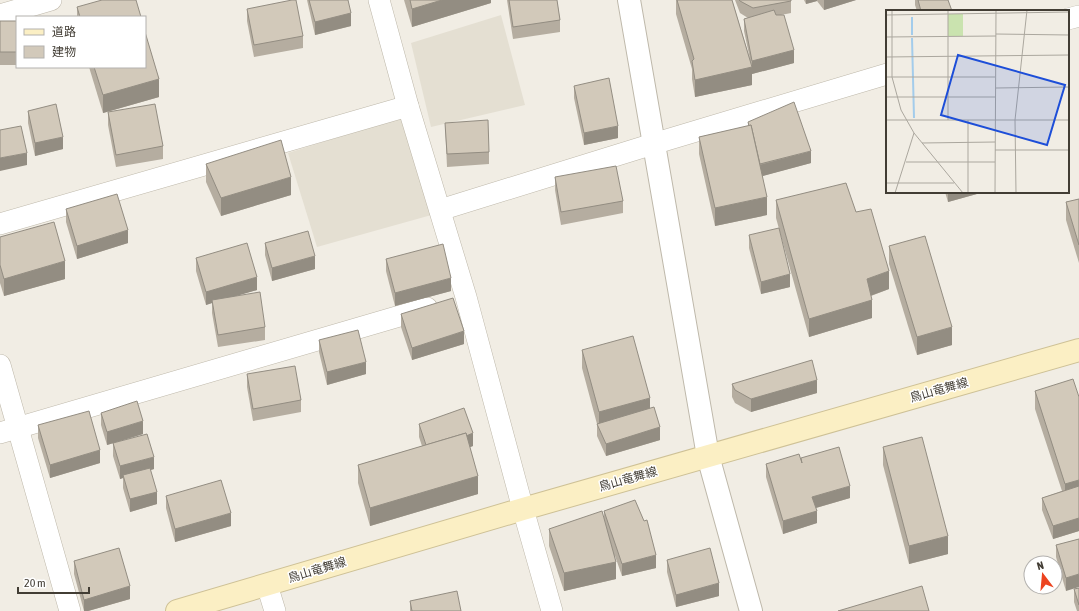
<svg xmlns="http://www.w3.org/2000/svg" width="1079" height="611" font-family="'Asap Condensed','Noto Sans JP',sans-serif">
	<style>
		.residential { fill: #e4dfd2 }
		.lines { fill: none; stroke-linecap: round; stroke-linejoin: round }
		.minor-casing { stroke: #beb8aa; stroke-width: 22 }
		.tertiary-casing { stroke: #beb8aa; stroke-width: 24 }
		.secondary-casing { stroke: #cec196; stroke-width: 24 }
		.minor { stroke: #fff; stroke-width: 21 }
		.tertiary { stroke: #fff; stroke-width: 22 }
		.secondary { stroke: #fbefc4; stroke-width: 22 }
		.wall { fill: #b5ada0 }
		.shaded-wall { fill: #938d82 }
		.building { fill: #d2c9ba; stroke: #938d82 }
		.labels { text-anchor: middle; stroke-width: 3; stroke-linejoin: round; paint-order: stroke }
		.street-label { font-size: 12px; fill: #423d34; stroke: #fff }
		.inset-river { fill: none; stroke: #a3cceb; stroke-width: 2 }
		.inset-road { fill: none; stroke: #aba79e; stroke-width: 1 }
		.view { fill: #1d4ed8; fill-opacity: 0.15; stroke: #1d4ed8; stroke-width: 2 }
		.inset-edge { fill: none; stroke: #423d34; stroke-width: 2 }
	</style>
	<rect width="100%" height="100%" fill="#f1ede4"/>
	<g class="residential">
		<path d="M501,15l24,90 -94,22 -20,-84z"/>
		<path d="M402,117l33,97 -118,33 -29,-94z"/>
	</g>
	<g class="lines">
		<defs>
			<g id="minor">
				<path d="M379,0l29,106 58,191 57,212 29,102"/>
				<path d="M0,15l51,-15"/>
				<path d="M1068,19l11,-3"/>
				<path d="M440,210l213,-66 234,-70"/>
				<path d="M0,224l408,-118"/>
				<path d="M0,365l70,246"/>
				<path d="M0,433l427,-125"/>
				<path d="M267,585l8,26"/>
			</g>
			<path id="tertiary" d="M629,0l79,456 43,155"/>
			<path id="secondary" d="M177,611l346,-102 556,-159"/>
		</defs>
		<use href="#minor" class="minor-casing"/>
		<use href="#tertiary" class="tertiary-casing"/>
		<use href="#secondary" class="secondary-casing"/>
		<use href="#minor" class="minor"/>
		<use href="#tertiary" class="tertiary"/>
		<use href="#secondary" class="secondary"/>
	</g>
	<g class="wall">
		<path d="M307,0h41l3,26 -36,9z"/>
		<path d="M404,0h87v3l-79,24z"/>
		<path d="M507,0h50l3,20v12l-47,7z"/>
		<path d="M676,0h56l18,59 -6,-28v-12l4,-1 -8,-5 -5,-13h56v13l-10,2 13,48 -42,11v-3v14l-57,12 -3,-18v-10l-16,-55z"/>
		<path d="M804,0h52l-32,10 -7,-9 -11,3z"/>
		<path d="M915,0h33l4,11h-35l-2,-6z"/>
		<path d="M77,7l64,10h-64z"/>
		<path d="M247,9l56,27v12l-49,9 -7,-36z"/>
		<rect x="0" y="21" width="17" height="44"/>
		<path d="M89,67h56l14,30 -56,16z"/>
		<path d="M574,86l44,52 -34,7 -10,-47z"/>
		<path d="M28,111l35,38 -28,7 -7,-33z"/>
		<path d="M108,112l55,34v13l-47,8 -8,-42z"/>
		<path d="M748,122l63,41 -49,13 5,39 -52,11 -16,-72v-17l49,-11z"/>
		<path d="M445,123l44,29v12l-42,3z"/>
		<path d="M206,164l85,31 -70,21 -15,-34z"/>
		<path d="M555,177l68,24v12l-62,12 -6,-35z"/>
		<path d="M945,192h39l-36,10z"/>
		<path d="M1079,199v64l-13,-43v-18z"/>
		<path d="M776,200l113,89 -18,7 1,22 -63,19 -33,-119z"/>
		<path d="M66,209l62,34 -51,16 -11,-37z"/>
		<path d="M749,235l41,52 -29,7 -12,-46z"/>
		<path d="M0,237l65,42 -61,17 -4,-13z"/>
		<path d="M265,243l50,26 -43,12 -7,-26z"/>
		<path d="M889,246l63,99 -35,10 -28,-91z"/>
		<path d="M196,258l61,32 -23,6 31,31v13l-47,7 -6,-34v-10l-6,2 -10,-34z"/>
		<path d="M386,259l65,32 -56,15 -9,-35z"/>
		<path d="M401,314l63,30 -52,16 -11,-33z"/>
		<path d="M319,340l47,34 -39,11 -8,-33z"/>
		<path d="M582,350l68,58 10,32 -54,16 -9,-20v-12l-15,-56z"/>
		<path d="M247,374l54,26v12l-48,9 -6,-34z"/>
		<path d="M732,384l85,9 -66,19 -16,-9 -3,-6z"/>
		<path d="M1035,391l44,6v134l-26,8 -11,-29v-12l20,-7 -27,-82z"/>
		<path d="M101,413l42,21 -36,11 -6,-20z"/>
		<path d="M419,424l54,22 -3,1 8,47 -108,32 -12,-43v-18l64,-19 -3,-9z"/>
		<path d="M38,425l62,38 -50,15 -12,-40z"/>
		<path d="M113,443l41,26 -4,1 7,34 -27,8 -7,-24v-10l-3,1 -7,-23z"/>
		<path d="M883,447l65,107 -39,10 -26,-99z"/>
		<path d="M801,461l49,37 -34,10 1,15 -34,11 -17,-57v-13z"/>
		<path d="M166,496l65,30 -56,16 -9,-34z"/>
		<path d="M604,511l52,57 -34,8 -7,-20 1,23 -52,12 -15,-45v-17l55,-11z"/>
		<path d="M1079,539l-13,52 -10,-34v-12z"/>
		<path d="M667,560l52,36 -43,11 -9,-35z"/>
		<path d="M74,561l56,38 -42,12h-4l-10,-37z"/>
		<path d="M1079,588v23h-2l-3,-9v-13z"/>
		<path d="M410,601l51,10h-51z"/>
	</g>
	<g class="shaded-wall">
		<path d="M442,0h49v3l-79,24v-18z"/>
		<path d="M806,0h11v1l-11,3z"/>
		<path d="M824,0h32l-32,10z"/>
		<path d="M351,13v13l-36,9v-13z"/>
		<path d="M794,50v13l-42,11v-13z"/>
		<path d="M752,67v18l-57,12v-17z"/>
		<path d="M159,79v18l-56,16v-18z"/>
		<path d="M618,126v12l-34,7v-12z"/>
		<path d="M63,137v12l-28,7v-13z"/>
		<path d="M811,151v12l-52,14v-12z"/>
		<path d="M27,153v12l-27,6v-13z"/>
		<path d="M291,177v18l-70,21v-18z"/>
		<path d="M948,192h36l-36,10z"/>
		<path d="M767,197v18l-52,11v-18z"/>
		<path d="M128,230v13l-51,16v-13z"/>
		<path d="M315,256v13l-43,12v-13z"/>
		<path d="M65,261v18l-61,17v-17z"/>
		<path d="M889,271v18l-22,8v-18z"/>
		<path d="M790,274v13l-29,7v-12z"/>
		<path d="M257,277v13l-44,13 -1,-3v3l-6,2v-13z"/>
		<path d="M451,278v13l-56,15v-13z"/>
		<path d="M872,300v18l-63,19v-18z"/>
		<path d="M952,327v18l-35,10v-18z"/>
		<path d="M464,331v13l-52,16v-12z"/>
		<path d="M366,362v12l-39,11v-13z"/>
		<path d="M817,380v13l-66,19v-13z"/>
		<path d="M650,398v18l-51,12v-16z"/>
		<path d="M143,421v13l-36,11v-13z"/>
		<path d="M660,427v13l-54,16v-12z"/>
		<path d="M473,433v13l-45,16v-12z"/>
		<path d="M100,450v13l-50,15v-13z"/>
		<path d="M154,457v12l-30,9 -1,-3v3l-3,1v-13z"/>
		<path d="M478,476v18l-108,32v-18z"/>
		<path d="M1079,480v18l-14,4v-18z"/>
		<path d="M850,486v12l-38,11v-12z"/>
		<path d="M157,492v12l-27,8v-13z"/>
		<path d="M817,511v12l-34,11v-13z"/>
		<path d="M231,513v13l-56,16v-13z"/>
		<path d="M1079,518v13l-26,8v-13z"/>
		<path d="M948,536v18l-39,10v-18z"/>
		<path d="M656,555v13l-34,8v-12z"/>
		<path d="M616,562v17l-52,12v-18z"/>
		<path d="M1079,574v13l-13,4v-13z"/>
		<path d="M719,583v13l-43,11v-12z"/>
		<path d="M130,586v13l-42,12h-4v-11z"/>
	</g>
	<g class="building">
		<path d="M102,0h34l5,17h-61l-3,-10z"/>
		<path d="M292,0h4l7,36 -49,9 -7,-36z"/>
		<path d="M309,0h39l3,13 -36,9z"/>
		<path d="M410,0h32l-30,9z"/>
		<path d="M509,0h48l3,20 -47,7z"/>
		<path d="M677,0h55l20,67 -57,13 -3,-19 2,-2z"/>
		<path d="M739,0h52v1l-38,7 -13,-7z"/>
		<path d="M918,0h30l4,11h-31z"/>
		<path d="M774,10l2,5h8l10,35 -42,11 -8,-42z"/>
		<rect x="0" y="21" width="17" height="31"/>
		<path d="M145,32l14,47 -56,16 -9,-28h51z"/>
		<path d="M609,78l9,48 -34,7 -10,-47z"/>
		<path d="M794,102l17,49 -51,13 -9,-39 -2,1 -1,-4z"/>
		<path d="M56,104l7,33 -28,6 -7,-32z"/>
		<path d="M155,104l8,42 -47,9 -8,-43z"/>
		<path d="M488,120l1,32 -42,2 -2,-31z"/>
		<path d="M751,125l16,72 -52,11 -16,-71z"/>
		<path d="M21,126l6,27 -27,5v-28z"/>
		<path d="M281,140l10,37 -70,21 -15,-34z"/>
		<path d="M616,166l7,35 -62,11 -6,-35z"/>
		<path d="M846,183l10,29 15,-3 18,62 -22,8 5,21 -63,19 -33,-119z"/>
		<path d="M117,194l11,36 -51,16 -11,-37z"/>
		<path d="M1079,199v46l-13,-43z"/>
		<path d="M54,222l11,39 -61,18 -4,-14v-28z"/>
		<path d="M779,228l11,46 -29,8 -12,-47z"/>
		<path d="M308,231l7,25 -43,12 -7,-25z"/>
		<path d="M925,236l27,91 -35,10 -28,-91z"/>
		<path d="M247,243l10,34 -51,15 -10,-34z"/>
		<path d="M443,244l8,34 -56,15 -9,-34z"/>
		<path d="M260,292l5,35 -47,8 -6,-35z"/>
		<path d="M453,298l11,33 -52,17 -11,-34z"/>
		<path d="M358,330l8,32 -39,10 -8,-32z"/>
		<path d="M633,336l17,62 -51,14 -17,-62z"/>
		<path d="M812,360l5,20 -66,19 -16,-9 -3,-6z"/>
		<path d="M295,366l6,34 -48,9 -6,-35z"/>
		<path d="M1073,379l6,18v83l-14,4 -30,-93z"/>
		<path d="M137,401l6,20 -36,11 -6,-19z"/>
		<path d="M654,407l6,20 -54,17 -9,-20z"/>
		<path d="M464,408l9,25 -7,3v-3l-40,12 -7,-21z"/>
		<path d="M89,411l11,39 -50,15 -12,-40z"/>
		<path d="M466,433l12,43 -108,32 -12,-43z"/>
		<path d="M147,434l7,23 -34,9 -7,-23z"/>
		<path d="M922,437l26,99 -39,10 -26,-99z"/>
		<path d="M839,447l11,39 -38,11 5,14 -34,10 -17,-57 33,-10 3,9 -1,-5z"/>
		<path d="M150,468l7,24 -27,7 -7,-24z"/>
		<path d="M221,480l10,33 -56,16 -9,-33z"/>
		<path d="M1079,486v32l-26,8 -11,-28z"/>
		<path d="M635,500l9,21 3,-1 9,35 -34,9 -18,-53z"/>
		<path d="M602,511l14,51 -52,11 -15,-44z"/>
		<path d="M1079,539v35l-13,4 -10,-33z"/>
		<path d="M119,548l11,38 -46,14 -10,-39z"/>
		<path d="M710,548l9,35 -43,12 -9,-35z"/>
		<path d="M922,586l7,25h-91z"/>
		<path d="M1079,588v17l-5,-16z"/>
		<path d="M457,591l4,20h-49l-2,-10z"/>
	</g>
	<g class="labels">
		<g class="street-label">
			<text transform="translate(939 390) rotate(-16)" y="4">鳥山竜舞線</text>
			<text transform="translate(628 479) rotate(-16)" y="4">鳥山竜舞線</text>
			<text transform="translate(317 570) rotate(-17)" y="4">鳥山竜舞線</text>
		</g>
	</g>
	<g transform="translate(886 10)">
		<rect width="183" height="183" fill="#f1ede4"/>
		<path d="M62,4h15v22h-15z" fill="#cae3af"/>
		<path class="inset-river" d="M26,7v18M26,28l2,80"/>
		<path class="inset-road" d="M6,0v67l9,33 13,23 49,60M0,5l183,-3M110,24l73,1M0,27l110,-1M0,47l183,-2M0,67h109M110,78l73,-1M0,87h110M0,110h183M62,110v-110M82,110v73M36,133l73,-1M109,140h74M20,152h89M0,173h68M9,183l19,-60M109,183l1,-183M130,183l-1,-73 12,-110"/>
		<path class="view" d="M72,45l107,30 -18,60 -106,-30z"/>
		<rect width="183" height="183" class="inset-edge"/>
	</g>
	<rect x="16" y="16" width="130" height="52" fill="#ffffff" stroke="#b3b1ae"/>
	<rect x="24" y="29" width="20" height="6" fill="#fbefc4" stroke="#b3b1ae"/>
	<text x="52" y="36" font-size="12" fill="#423d34">道路</text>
	<rect x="24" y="46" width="20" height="12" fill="#d2c9ba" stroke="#b3b1ae"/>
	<text x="52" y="56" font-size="12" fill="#423d34">建物</text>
	<g transform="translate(1043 575) rotate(344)"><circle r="19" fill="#ffffff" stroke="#b3b1ae"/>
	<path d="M0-3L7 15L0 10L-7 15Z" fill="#ec431f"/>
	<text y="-6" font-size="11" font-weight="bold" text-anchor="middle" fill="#423d34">N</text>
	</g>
	<path d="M18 587v6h71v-6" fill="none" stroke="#423d34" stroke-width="2"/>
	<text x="24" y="587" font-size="12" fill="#423d34" stroke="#ffffff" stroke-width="3" paint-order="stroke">20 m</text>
</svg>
